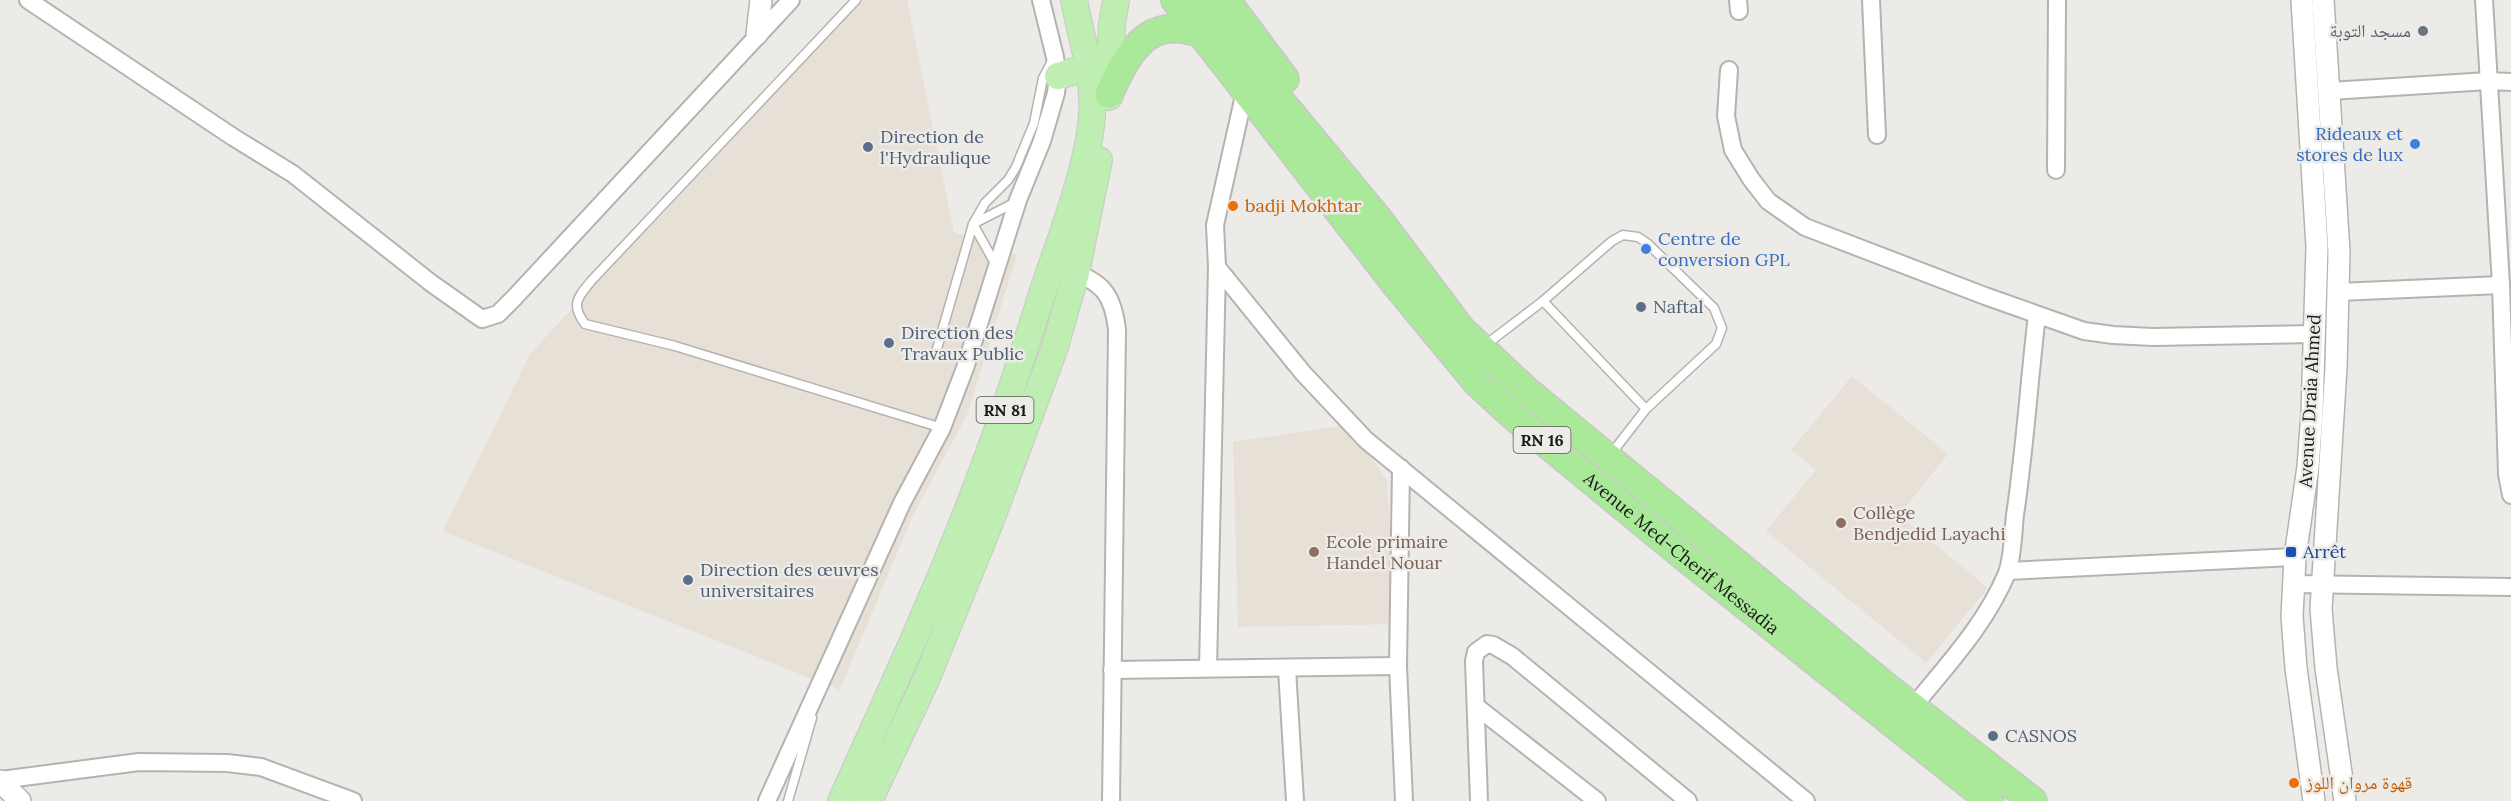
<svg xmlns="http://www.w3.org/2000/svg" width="2511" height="801" font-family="Lora,'Noto Naskh Arabic',serif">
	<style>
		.built { fill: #e6e0d6 }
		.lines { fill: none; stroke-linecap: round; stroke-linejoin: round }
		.service-casing { stroke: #b5b3b0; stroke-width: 11 }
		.minor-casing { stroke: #b5b3b0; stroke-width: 20 }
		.tertiary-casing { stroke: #b5b3b0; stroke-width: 24 }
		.primary-casing { stroke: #c8c8c8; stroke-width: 28 }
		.trunk-casing { stroke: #c8c8c8; stroke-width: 30 }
		.service { stroke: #fff; stroke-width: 8 }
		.minor { stroke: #fff; stroke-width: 16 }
		.tertiary { stroke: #fff; stroke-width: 21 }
		.primary { stroke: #bfeeb3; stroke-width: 26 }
		.trunk { stroke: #aae89a; stroke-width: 27 }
		.worship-dot { fill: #6b7280; stroke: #edebe8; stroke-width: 2 }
		.shop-dot { fill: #3f7fe0; stroke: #edebe8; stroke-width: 2 }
		.service-dot { fill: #5c6f8a; stroke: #edebe8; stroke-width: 2 }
		.food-dot { fill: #e8710a; stroke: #edebe8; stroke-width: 2 }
		.education-dot { fill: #8d6e63; stroke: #edebe8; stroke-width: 2 }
		.transit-dot { fill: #1a4fb4; stroke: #edebe8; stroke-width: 2 }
		.labels { text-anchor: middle; stroke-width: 5; stroke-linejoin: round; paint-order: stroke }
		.shield { fill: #edebe8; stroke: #595856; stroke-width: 1.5 }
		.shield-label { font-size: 16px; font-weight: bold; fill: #1a1918 }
		.worship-label { font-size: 18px; fill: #5b616d; stroke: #edebe8; text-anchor: end }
		.shop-label { font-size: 18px; fill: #366cbe; stroke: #edebe8; text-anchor: end }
		.service-label { font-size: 18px; fill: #4e5e75; stroke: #edebe8; text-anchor: start }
		.food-label { font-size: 18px; fill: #c56008; stroke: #edebe8; text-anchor: start }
		.street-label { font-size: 18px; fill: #1a1918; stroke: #edebe8 }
		.education-label { font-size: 18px; fill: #785e54; stroke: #edebe8; text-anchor: start }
		.transit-label { font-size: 18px; fill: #164399; stroke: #edebe8; text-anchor: start }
	</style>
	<rect width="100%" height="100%" fill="#edebe8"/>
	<g class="built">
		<path d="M855,0h52l47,232 63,23 -50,160 -55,102 -72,173 -397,-159 87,-177z"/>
		<path d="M1852,376l96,78 -49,61 89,73 -62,75 -160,-132 50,-61 -25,-20z"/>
		<path d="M1348,425l39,55 9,144 -158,3 -5,-185z"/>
	</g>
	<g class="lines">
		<defs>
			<g id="service">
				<path d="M856,0l-264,280c-14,17 -22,24 -7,44l90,22 267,82"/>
				<path d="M997,267l-24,-43 41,-21"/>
				<path d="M1484,346l59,-45"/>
				<path d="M936,352l37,-128 12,-21 23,-23 8,-13 18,-44 9,-45 10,-19"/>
				<path d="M1611,454l35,-45 70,-65 6,-16 -8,-20 -67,-65 -9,-6 -15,-2 -11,6 -69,60 103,108"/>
				<path d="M788,801l24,-83"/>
			</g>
			<g id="minor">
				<path d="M28,0l205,137 60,37 138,109 51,36 16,-5 16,-16 277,-298"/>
				<path d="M1738,0l1,11"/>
				<path d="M1871,0l6,135"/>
				<path d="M2484,0l17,285 6,189 4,21"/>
				<path d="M1729,70l-3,46 7,34 18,29 17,22 37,26 180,69 99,35 29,4 40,2 162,-3"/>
				<path d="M2330,91l158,-10 23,1"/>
				<path d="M2056,170l1,-170"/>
				<path d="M1217,267l86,106 63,67 440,361"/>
				<path d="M1067,270c35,11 46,24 50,60l-6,471"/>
				<path d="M2338,292l163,-7"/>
				<path d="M1401,468l-3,198 6,135"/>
				<path d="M2008,571l287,-14"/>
				<path d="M2292,584l219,3"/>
				<path d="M1208,668l9,-401 -2,-42 30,-134"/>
				<path d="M1287,669l8,132"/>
				<path d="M1112,670l286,-4"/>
				<path d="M1477,707l120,94"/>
				<path d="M1913,707c34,-42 73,-83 94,-134 6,-17 6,-40 8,-58 10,-67 14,-133 22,-200"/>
				<path d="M0,780l139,-18 88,1 34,4 92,34"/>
				<path d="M767,801l135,-298 40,-75 23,-60 53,-168 24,-59 14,-48 2,-17 -3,-19 -14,-57"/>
				<path d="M1479,801l-5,-140 2,-9 11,-8 6,1 19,11 176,145"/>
			</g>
			<g id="tertiary">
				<path d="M2302,0l15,247 -5,166 -4,54 -13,90 -3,59 4,52 18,133"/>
				<path d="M2323,0l16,252 -3,115 -15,242 5,59 19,133"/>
				<path d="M757,34l4,-34"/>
				<path d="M0,781l20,20"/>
			</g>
			<g id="primary">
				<path d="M1058,76l31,-9"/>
				<path d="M1109,97l3,-73 4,-24"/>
				<path d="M841,801c48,-106 97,-212 138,-321 24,-62 44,-126 64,-189 17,-52 45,-122 49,-175 3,-40 -11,-78 -18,-116"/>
				<path d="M869,801l57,-121 65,-160 64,-173 21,-74 23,-113"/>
			</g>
			<g id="trunk">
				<path id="s1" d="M1175,0l221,285 81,98 36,33 170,140 307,245"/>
				<path d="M1202,0l52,69 123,148 85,113 64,60 361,297 146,114"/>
				<path d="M1226,0l59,79"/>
				<path d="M1109,94c20,-43 39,-80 93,-60"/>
			</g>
		</defs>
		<use href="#service" class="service-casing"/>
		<use href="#minor" class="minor-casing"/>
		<use href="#tertiary" class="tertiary-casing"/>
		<use href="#primary" class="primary-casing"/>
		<use href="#trunk" class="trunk-casing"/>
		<use href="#service" class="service"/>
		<use href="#minor" class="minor"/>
		<use href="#tertiary" class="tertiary"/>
		<use href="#primary" class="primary"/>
		<use href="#trunk" class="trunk"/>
	</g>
	<circle class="worship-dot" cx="2423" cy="31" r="6"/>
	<g class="shop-dot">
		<circle cx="2415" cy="144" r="6"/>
		<circle cx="1646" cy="249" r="6"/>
	</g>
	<g class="service-dot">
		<circle cx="868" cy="147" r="6"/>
		<circle cx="1641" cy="307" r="6"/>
		<circle cx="889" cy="343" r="6"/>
		<circle cx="688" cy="580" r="6"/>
		<circle cx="1993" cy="736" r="6"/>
	</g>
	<g class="food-dot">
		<circle cx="1233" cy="206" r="6"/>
		<circle cx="2294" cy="783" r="6"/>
	</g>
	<g class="education-dot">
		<circle cx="1841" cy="523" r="6"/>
		<circle cx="1314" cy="552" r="6"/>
	</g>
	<rect class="transit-dot" x="2285" y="546" width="12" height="12" rx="3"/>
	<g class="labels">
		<g class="shield">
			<rect x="976.5" y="397" width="57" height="26" rx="4.5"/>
			<rect x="1513.5" y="427" width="57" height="26" rx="4.5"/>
		</g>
		<g class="shield-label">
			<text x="1005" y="416">RN 81</text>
			<text x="1542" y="446">RN 16</text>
		</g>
		<g class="worship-label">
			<text x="2411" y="37">مسجد التوبة</text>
		</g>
		<g class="shop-label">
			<text x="2403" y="140">Rideaux et<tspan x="2403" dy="21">stores de lux</tspan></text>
			<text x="1658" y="245" text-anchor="start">Centre de<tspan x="1658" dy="21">conversion GPL</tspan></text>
		</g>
		<g class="service-label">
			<text x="880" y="143">Direction de<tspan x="880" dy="21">l'Hydraulique</tspan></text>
			<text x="1653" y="313">Naftal</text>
			<text x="901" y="339">Direction des<tspan x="901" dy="21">Travaux Public</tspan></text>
			<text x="700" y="576">Direction des œuvres<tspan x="700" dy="21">universitaires</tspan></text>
			<text x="2005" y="742">CASNOS</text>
		</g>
		<g class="food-label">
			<text x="1245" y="212">badji Mokhtar</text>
			<text x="2306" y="789">قهوة مروان اللوز</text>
		</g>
		<g class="street-label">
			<text transform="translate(2310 401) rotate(-87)" y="6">Avenue Draia Ahmed</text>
			<text dy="6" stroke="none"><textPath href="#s1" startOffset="754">Avenue Med-Cherif Messadia</textPath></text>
		</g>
		<g class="education-label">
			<text x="1853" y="519">Collège<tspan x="1853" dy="21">Bendjedid Layachi</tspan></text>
			<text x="1326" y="548">Ecole primaire<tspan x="1326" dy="21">Handel Nouar</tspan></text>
		</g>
		<g class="transit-label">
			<text x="2303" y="558">Arrêt</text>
		</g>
	</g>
</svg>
